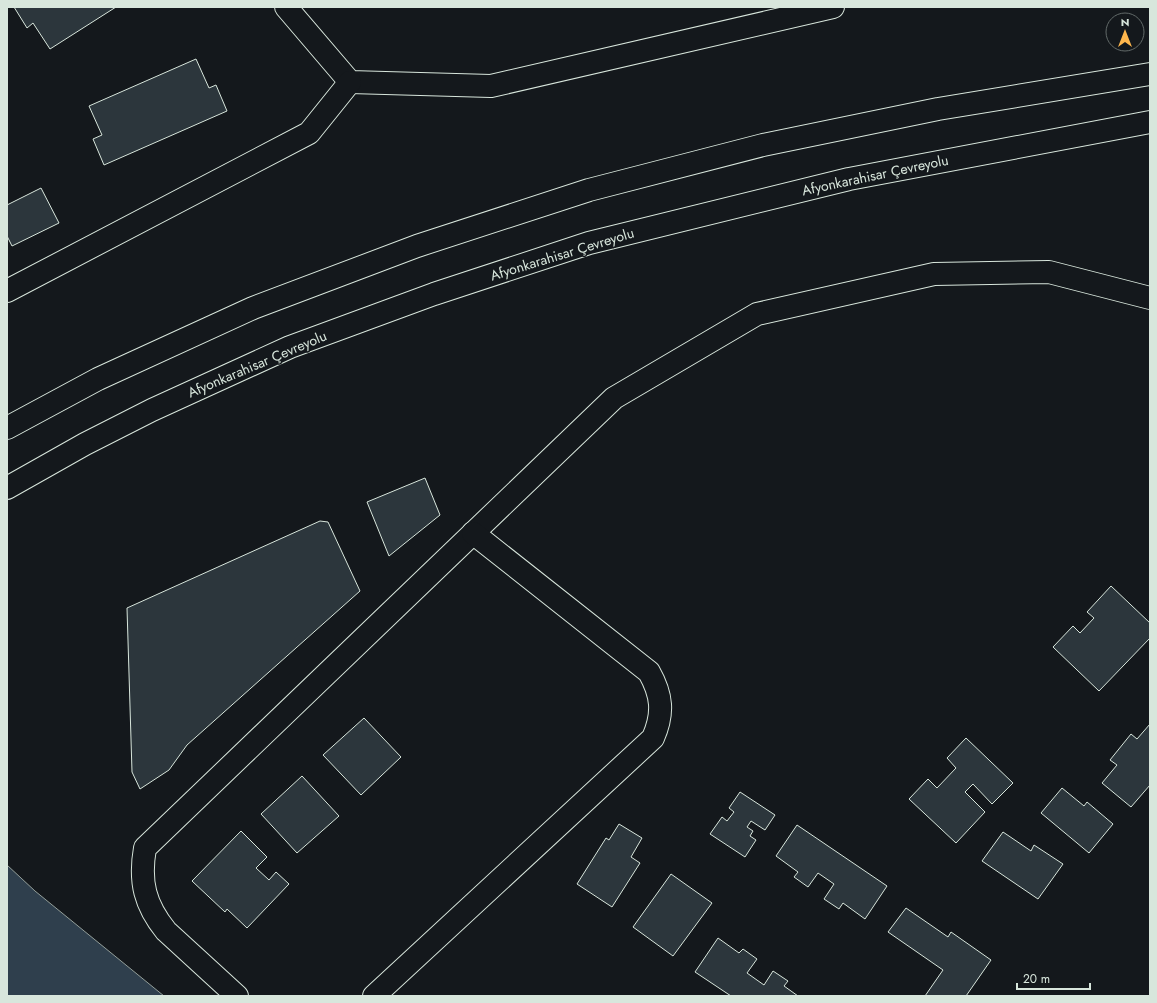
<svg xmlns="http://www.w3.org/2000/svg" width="1157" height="1003" font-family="Jost,sans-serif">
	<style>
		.water { fill: #2f3f4d; stroke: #939e99 }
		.building { fill: #2c363c; stroke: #d8e6dc }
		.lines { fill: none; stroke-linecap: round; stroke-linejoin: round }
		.minor-casing { stroke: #d8e6dc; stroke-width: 24 }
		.highway-casing { stroke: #d8e6dc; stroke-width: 24 }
		.minor { stroke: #14181c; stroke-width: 22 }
		.highway { stroke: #14181c; stroke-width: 22 }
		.labels { text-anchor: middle; stroke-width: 3; stroke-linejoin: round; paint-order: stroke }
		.street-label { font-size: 14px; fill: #d8e6dc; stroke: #14181c }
	</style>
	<rect width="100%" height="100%" fill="#14181c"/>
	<path class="water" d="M7,865l28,26 129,105h-157z"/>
	<g class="building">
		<path d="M14,7h102l-66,42 -17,-26 -6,5z"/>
		<path d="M196,59l13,29 7,-3 11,26 -123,54 -11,-26 9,-4 -13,-29z"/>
		<path d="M41,188l18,35 -47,23 -5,-10v-31z"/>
		<path d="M425,478l15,37 -51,41 -22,-54z"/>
		<path d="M320,521l8,1 32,69 -173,154 -18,25 -29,19 -8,-17 -5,-164z"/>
		<path d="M1111,586l39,37v15l-51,53 -46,-44 20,-21 7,7 14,-15 -7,-6z"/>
		<path d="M364,718l37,39 -40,38 -38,-40z"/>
		<path d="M1150,724v61l-19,22 -29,-24 15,-18 -7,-5 21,-26 6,5z"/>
		<path d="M966,738l47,45 -21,21 -19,-20 -8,8 20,20 -29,31 -47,-44 19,-20 9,9 19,-20 -9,-10z"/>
		<path d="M302,776l37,40 -42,37 -36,-39z"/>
		<path d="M1062,788l22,18 3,-4 26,22 -24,29 -48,-40z"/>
		<path d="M740,792l35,23 -10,15 -14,-9 -4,6 6,4 -3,5 6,4 -11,17 -35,-23 12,-17 5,4 7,-9 -5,-4z"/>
		<path d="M619,824l23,14 -11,19 9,6 -28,44 -35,-23 29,-46 3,2z"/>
		<path d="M797,825l90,61 -22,33 -22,-16 -4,6 -15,-10 10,-15 -16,-11 -10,14 -14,-10 4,-5 -22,-16z"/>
		<path d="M241,831l26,26 -11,11 13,12 7,-8 13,12 -42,44 -20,-19 -2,3 -33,-31z"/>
		<path d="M1003,832l28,19 3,-6 29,19 -25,35 -56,-38z"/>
		<path d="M671,874l41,29 -39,53 -40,-29z"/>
		<path d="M906,908l42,29 3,-5 40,28 -25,36h-41l18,-26 -55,-38z"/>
		<path d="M718,938l21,15 4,-4 14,10 -10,14 17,12 9,-14 15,10 -4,5 14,10h-67l-36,-24z"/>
	</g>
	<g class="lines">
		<defs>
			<g id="minor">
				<path d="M286,7l64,75 141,4 342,-79"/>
				<path d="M7,291l302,-158 41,-51"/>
				<path d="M237,996l-71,-65c-21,-26 -27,-49 -21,-83l469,-450 143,-84 177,-40 115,-2 101,26"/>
				<path d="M374,996l279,-258c11,-25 9,-43 -4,-66l-176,-139"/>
			</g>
			<g id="highway">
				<path d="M7,428l91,-49 155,-71 164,-62 172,-56 174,-45 175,-36 212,-35"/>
				<path d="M7,488l78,-44 67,-34 138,-63 144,-53 155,-51 260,-64 301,-57"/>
			</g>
		</defs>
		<use href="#minor" class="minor-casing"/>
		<use href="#highway" class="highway-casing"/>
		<use href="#minor" class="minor"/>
		<use href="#highway" class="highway"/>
	</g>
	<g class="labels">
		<g class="street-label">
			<text transform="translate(875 175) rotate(-12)" y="5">Afyonkarahisar Çevreyolu</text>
			<text transform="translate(562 254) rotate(-17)" y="5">Afyonkarahisar Çevreyolu</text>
			<text transform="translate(257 364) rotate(-23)" y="5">Afyonkarahisar Çevreyolu</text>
		</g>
	</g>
	<rect width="1157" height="1003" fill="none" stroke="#d8e6dc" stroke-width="16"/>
	<g transform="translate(1125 32)"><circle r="19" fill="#14181c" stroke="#626a69"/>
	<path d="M0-3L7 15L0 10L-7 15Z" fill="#ffb74d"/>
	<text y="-6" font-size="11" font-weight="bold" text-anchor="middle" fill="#d8e6dc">N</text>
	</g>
	<path d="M1017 983v6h73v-6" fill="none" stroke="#d8e6dc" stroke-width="2"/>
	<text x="1023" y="983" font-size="12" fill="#d8e6dc" stroke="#14181c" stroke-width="3" paint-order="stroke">20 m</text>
</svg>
